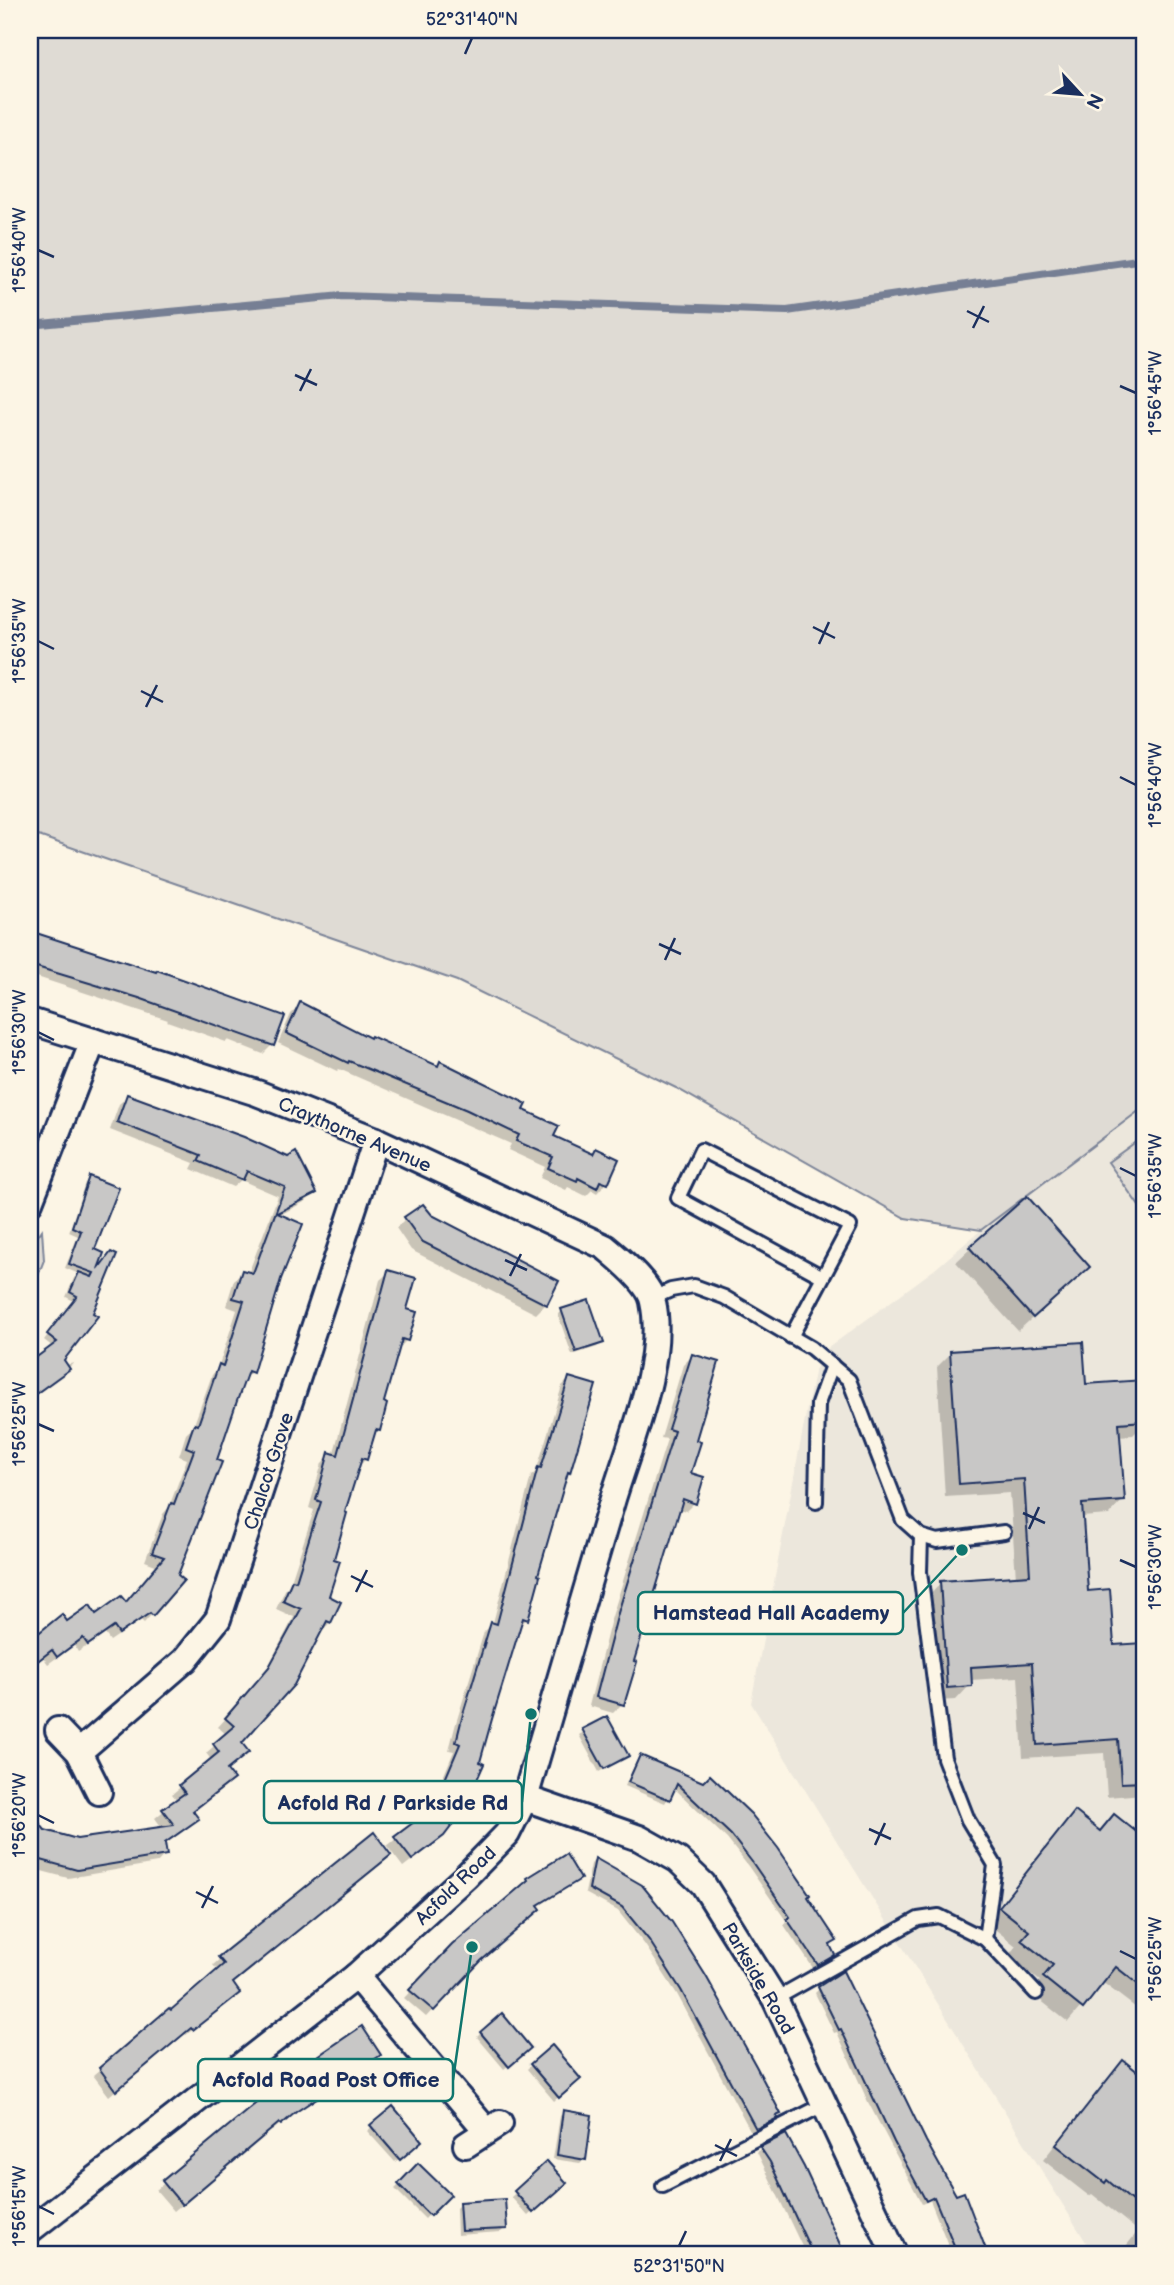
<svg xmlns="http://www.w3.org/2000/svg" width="1174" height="2285" font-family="'Balsamiq Sans',sans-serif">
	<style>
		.built { fill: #ece7dc }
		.green { fill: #dfdbd4; stroke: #7d8599; stroke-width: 2 }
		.shadow { fill: #0003 }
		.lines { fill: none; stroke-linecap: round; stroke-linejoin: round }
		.stream { stroke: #767f94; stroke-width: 8 }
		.building { fill: #c8c7c6; stroke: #1b2f5e; stroke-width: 2 }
		.service-casing { stroke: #1b2f5e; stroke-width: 18 }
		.minor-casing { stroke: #1b2f5e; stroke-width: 30 }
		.service { stroke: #fcf5e5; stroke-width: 12 }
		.minor { stroke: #fcf5e5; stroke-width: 24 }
		.ticks { fill: none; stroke: #1b2f5e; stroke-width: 2.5 }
		.labels { text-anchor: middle; stroke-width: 5; stroke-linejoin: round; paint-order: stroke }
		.street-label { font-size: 19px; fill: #1b2f5e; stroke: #fcf5e5 }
		.leader { fill: none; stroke: #0f766e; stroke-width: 2.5 }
		.callout-dot { fill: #0f766e; stroke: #fcf5e5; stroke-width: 2.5 }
		.callout { fill: #fcf5e5; stroke: #0f766e; stroke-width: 2.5 }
		.callout-label { font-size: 21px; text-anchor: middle; font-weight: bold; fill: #1b2f5e }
		.neatline { fill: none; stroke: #1b2f5e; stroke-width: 2.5 }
		.ticks-label { font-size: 18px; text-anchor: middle; fill: #1b2f5e }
	</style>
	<rect width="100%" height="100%" fill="#fcf5e5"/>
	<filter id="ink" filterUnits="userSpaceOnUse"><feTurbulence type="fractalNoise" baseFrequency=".0143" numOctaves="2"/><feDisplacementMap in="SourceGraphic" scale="14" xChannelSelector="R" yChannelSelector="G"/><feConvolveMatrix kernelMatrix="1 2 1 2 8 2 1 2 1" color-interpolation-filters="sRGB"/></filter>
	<g filter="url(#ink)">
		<path class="built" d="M1144,1107v1148h-50l-343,-552 58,-305 5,-25 10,-22 111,-82 46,-39z"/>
		<g class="green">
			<path d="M30,30h1114v1077l-163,123 -76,-12 -229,-130 -219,-107 -427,-148z"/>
			<path d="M1144,1136v77l-36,-51z"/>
			<path d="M42,1230l2,30 -14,36v-49z"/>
		</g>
		<g class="shadow">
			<path d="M30,934l34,11 208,100 -9,9 -35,-14 -2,2 -59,-21 1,-1 -131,-43h-7z"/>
			<path d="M301,1005l68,35 153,71 30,26 39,18 6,-5 9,33 -9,10 -5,-3 -6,6 -18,-9 -2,3 -26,-12 5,-11 -37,-17 3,-6 -172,-75 -2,2 -59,-28 13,-29z"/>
			<path d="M30,1066l9,3 -9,29z"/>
			<path d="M128,1096l187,97 -9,8 -28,15 2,63 -29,93 -8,8 -91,234 -8,9 -3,-3 -31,21 -5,-7 -27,18 -4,-7 -26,19 -5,-7 -13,10v-37l1,-2 6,8 29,-13 30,-7 29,-12 33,-38 -13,-5 18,-47 6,-7 18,-48 -8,-3 7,-22 7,-7 19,-52 6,-7 19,-58 -11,-4 8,-26 9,-8 5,2 30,-78 -37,-16 -8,7 -42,-18 3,-6 -84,-33 9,-26z"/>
			<path d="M90,1178l4,95 -32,87 4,5 8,-2 -44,34v-33l23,-17 -9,-7 30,-39 -8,-4 8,-19 5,-4 -14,-6 13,-32 -9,-4 16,-49z"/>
			<path d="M430,1217l116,87 -10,10 -125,-64 -15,-22 9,-9z"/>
			<path d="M971,1248l102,33 -55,50 -62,-69z"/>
			<path d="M389,1272l16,38 2,30 -8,8 -18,56 -3,26 -6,6 -6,23 -8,8 -26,93 -5,37 3,25 -90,121 -15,28 -2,16 -31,25 4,7 -33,26 2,9 -8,9 -89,15 -38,-10v-54l14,18 33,9 86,-12 -8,-11 22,-18 -5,-6 40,-33 -6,-8 21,-18 -9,-8 44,-49 32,-61 -18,-8 9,-19 5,-6 24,-74 -5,-2 13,-45 8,-9 3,2 47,-176z"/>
			<path d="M562,1311l40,32 -5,4 -25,8 -14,-40z"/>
			<path d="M951,1353l133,33 60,-4v42l-11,11 -15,1 5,64 -14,15 -28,2 5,76 26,54 32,-3v150l-37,3 -3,-44 -81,5 -5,-81 -48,3v5l-14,15 -22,1 -7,-103 14,-15 75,-5 -6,-85 -65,4 -8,-130z"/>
			<path d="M692,1356l2,85 -5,33 5,29 -8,8 -8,-2 -35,115 -21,80 -9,9 -24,-7 21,-83 57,-184 -6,-1 22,-73z"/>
			<path d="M569,1379l-1,93 -3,3 -29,102 -9,42 -9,8 -84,216 -31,24 -16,-21 32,-25 12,-15 23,-55 -5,-1 7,-27 28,-91 9,-9 38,-147 5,-4 26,-86z"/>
			<path d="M607,1718l20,37 -28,17 -20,-37z"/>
			<path d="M640,1758l63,26 103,113 27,58 -4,4 -16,9 -29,-43 3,-3 -39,-56 -21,-27 -53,-51 -9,15 -40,-17 11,-24z"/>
			<path d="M1075,1814l23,18 16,-16 30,24v42l-6,8 6,5v119l-42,-32 -34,40 -38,-30 10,-11 -32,-25 8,-10 -30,-24 75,-94z"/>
			<path d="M374,1834l-143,150v15l-45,36 -2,-2 -75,63 -16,-21 7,-6 71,-57 47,-41 -5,-6 7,-6z"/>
			<path d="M595,1860l183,254 -7,8 -20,10 -74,-138 -32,-49 -27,-34 -33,-18 6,-29z"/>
			<path d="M579,1878l-7,7 -35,22 -63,59 -48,51 -22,-19 49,-52 75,-67z"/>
			<path d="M819,1989l106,153 30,55 8,-3 23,61h-34l-22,-55 -8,4 -54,-102 -31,-70 -3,1 -19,-40z"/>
			<path d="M481,2033l44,19 -21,17 -27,-32z"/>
			<path d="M551,2047l28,32 -25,22 -27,-32z"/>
			<path d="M379,2054l-7,8 -86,57 -14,12 -1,-2 -97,82 -18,-21 135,-113z"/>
			<path d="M1123,2062l21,17v176h-25l19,-24 -46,-37 -3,2 -46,-36 66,-83z"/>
			<path d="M564,2112l20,47 -4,4 -27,-4 7,-43z"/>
			<path d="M372,2127l48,14 -25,21 -28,-31z"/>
			<path d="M761,2148l42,20 40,87h-37l-49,-103z"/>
			<path d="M547,2163l17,20 -36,33 -17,-19z"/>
			<path d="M418,2166l30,29 -23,24 -30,-30z"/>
			<path d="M460,2204l45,24 -4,4 -44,3 -1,-27z"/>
			<path d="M77,2247l7,8h-18z"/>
		</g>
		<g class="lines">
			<path class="stream" d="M30,325l312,-29 445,15 357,-52"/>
		</g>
		<g class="building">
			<path d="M30,931l126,41 1,-2 128,46 -11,30 -135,-48 -109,-33z"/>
			<path d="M300,1002l70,36 1,-2 67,30 2,-5 87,43 -3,6 35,16 -5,10 39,18 3,-6 23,11 -11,25 -8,-3 -3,7 -19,-10 -1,3 -29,-13 5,-11 -37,-16 3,-6 -52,-25 -118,-49 -1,2 -62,-30z"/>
			<path d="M127,1094l117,43 44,20 8,-5 21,41 -40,20 26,11 -22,55 -28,94 -5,-2 -11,30 -20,59 5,2 -44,113 6,5 -31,36 -3,-3 -31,21 -5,-7 -26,18 -5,-7 -26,19 -5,-7 -22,17v-27l32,-26 5,7 23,-16 6,9 25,-18 5,6 38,-45 -12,-4 19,-50 3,1 20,-54 -8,-3 8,-23 4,1 21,-61 4,2 21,-65 -11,-3 9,-28 11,3 32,-86 -38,-16 -4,9 -45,-19 3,-6 -84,-33z"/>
			<path d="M89,1176l30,12 -24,61 9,4 -6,16 13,-17 6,3 -24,58 5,3 -34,44 6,9 -40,29v-36l27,-20 -10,-8 30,-38 -7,-4 9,-20 13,5 2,-4 -25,-9 12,-33 -9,-4z"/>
			<path d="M1027,1196l63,71 -57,51 -64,-71z"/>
			<path d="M423,1204l9,11 127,66 -12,24 -126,-64 -17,-24z"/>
			<path d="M388,1270l28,8 -9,31 10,3 -9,29 -6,-2 -18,63 3,2 -7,27 -4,-1 -9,30 -5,-2 -17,54 2,1 -13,46 6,2 -11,35 12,6 -10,21 -4,-2 -33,64 -52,58 7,9 -22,18 7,9 -41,32 6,8 -34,24 2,12 -90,15 -47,-13v-45l15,18 32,9 97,-14 -12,-16 23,-16 -6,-8 40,-33 -6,-8 21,-18 -9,-8 44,-51 32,-58 -18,-8 9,-21 4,1 17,-55 8,-24 -5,-2 13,-48 9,3z"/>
			<path d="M589,1300l15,43 -28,9 -15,-43z"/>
			<path d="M1083,1342l3,42 58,-4v41l-25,2 6,78 -43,3 6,87 22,-2 4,56 30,-2v139l-23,1 -3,-44 -81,6 -5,-82 -61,4 1,19 -25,2 -7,-107 90,-6 -6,-96 -65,5 -9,-133z"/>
			<path d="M692,1354l27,8 -23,78 5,2 -10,31 13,4 -8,27 -13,-5 -49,162 3,1 -13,43 -28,-8 22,-84 56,-182 -6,-2z"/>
			<path d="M569,1377l27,8 -26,88 -2,-1 -30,103 2,1 -12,44 -5,-2 -31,101 -12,43 4,2 -21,47 -19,25 -32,24 -18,-23 28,-21 16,-20 22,-52 -4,-2 7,-28 28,-92 6,2 41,-157 3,1z"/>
			<path d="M607,1716l22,40 -25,13 -22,-40z"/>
			<path d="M640,1755l63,27 7,-7 41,39 27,34 32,47 -2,2 29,44 -7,4 5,10 -17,10 -31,-46 3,-2 -38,-55 -21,-27 -54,-51 -7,16 -42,-18z"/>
			<path d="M1075,1811l25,20 14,-17 30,24v151l-28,-22 -33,42 -40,-32 10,-12 -32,-25 8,-9 -30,-24z"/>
			<path d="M374,1832l17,23 -158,128 7,10 -47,37 -2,-2 -75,63 -17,-23 70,-60 2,2 53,-46 -6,-7z"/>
			<path d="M566,1854l15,25 -43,26 3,4 -60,52 -47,50 -25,-21 43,-45 76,-65 -1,-2z"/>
			<path d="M595,1858l47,27 30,37 34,54 50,90 25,48 -5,2 2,2 -22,11 -75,-139 -32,-50 -27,-33 -33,-18z"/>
			<path d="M843,1971l83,170 30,54 8,-3 24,63h-30l-24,-58 -8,4 -32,-59 -53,-113 -2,1 -21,-43z"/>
			<path d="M502,2013l29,35 -22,19 -29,-35z"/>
			<path d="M362,2026l19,29 -85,57 -15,13 -2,-2 -97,82 -20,-24 128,-106z"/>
			<path d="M552,2045l29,34 -22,19 -29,-34z"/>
			<path d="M1123,2060l21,17v134l-37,-31 -2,3 -49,-38z"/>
			<path d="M393,2106l29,35 -22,19 -30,-35z"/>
			<path d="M563,2110l29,5 -6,45 -29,-5z"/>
			<path d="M786,2134l18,33 41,88h-32l-43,-93 -10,-15z"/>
			<path d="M547,2161l20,22 -34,30 -19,-22z"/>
			<path d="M418,2163l33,32 -21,21 -32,-32z"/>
			<path d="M505,2199l2,30 -46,2 -2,-29z"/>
		</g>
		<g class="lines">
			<defs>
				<g id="service">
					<path d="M653,1298l18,-8 23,-4 30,11 87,51 38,32 54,140 18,16 16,5 67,-9"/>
					<path d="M791,1337l59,-111 -149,-76 -23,48 145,79"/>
					<path d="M816,1502l2,-98 14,-39"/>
					<path d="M921,1536l-1,36 24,186 24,62 27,45 -10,74"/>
					<path d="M775,1999l143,-80 21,-3 46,23 51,54"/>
					<path d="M663,2186l162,-82"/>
				</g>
				<g id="minor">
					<path d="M30,1021l227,72 119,47 229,107c14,12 45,36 48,55 13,58 -24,143 -41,200 -29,99 -58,197 -87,296l-18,36 -42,43 -109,99 -326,254"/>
					<path d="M30,1202l63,-161"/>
					<path d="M58,1730l21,22 20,40"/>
					<path d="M79,1752l106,-92 33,-41 158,-479"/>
					<path d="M525,1798l114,40 39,22 25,24 72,115 120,256"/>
					<path d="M356,1976l130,154"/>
					<path d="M466,2145l34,-22"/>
				</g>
			</defs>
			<use href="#service" class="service-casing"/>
			<use href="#minor" class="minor-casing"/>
			<use href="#service" class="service"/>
			<use href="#minor" class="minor"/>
		</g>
	</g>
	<path class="ticks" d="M465,54l7,-16M38,250l16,7M967,311l22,11M973,328l11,-22M295,375l22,10M1120,386l16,7M300,391l11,-22M813,627l22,11M38,641l16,8M819,644l10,-22M141,691l22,11M146,707l11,-22M1120,777l16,8M659,944l22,10M665,960l10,-22M38,1032l16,8M1120,1168l16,8M505,1260l22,10M510,1276l11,-22M38,1424l16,7M1023,1513l22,10M1029,1529l10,-22M1120,1560l16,7M351,1576l22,11M356,1592l11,-22M38,1815l16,8M869,1829l22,10M875,1845l10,-22M196,1892l22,11M202,1908l11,-22M1120,1951l16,8M715,2145l22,11M720,2161l11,-22M38,2206l16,8M679,2246l7,-15"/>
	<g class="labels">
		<g class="street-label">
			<text transform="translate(355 1134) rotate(23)" y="7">Craythorne Avenue</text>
			<text transform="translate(268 1471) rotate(-72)" y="7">Chalcot Grove</text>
			<text transform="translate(455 1885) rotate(-44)" y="7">Acfold Road</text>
			<text transform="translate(759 1978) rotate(60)" y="7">Parkside Road</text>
		</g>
	</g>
	<path class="leader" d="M962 1550L903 1613M531 1714L522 1802M472 1947L453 2080"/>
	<g class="callout-dot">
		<circle cx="962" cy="1550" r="7"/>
		<circle cx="531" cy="1714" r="7"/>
		<circle cx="472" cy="1947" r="7"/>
	</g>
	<g class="callout">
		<rect x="638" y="1592" width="265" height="42" rx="7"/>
		<rect x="264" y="1781" width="258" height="42" rx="7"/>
		<rect x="198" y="2059" width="255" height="42" rx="7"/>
	</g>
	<g class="callout-label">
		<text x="771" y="1620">Hamstead Hall Academy</text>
		<text x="393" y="1810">Acfold Rd / Parkside Rd</text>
		<text x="326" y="2087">Acfold Road Post Office</text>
	</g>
	<rect width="1174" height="2285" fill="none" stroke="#fcf5e5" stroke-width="77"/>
	<g transform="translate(1080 94) rotate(116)" stroke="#fcf5e5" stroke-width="5" paint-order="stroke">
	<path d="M0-5L12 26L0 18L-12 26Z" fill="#1b2f5e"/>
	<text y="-10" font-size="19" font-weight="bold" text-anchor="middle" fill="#1b2f5e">N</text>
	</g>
	<rect x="38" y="38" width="1098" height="2208" class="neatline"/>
	<g class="ticks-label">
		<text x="472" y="25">52°31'40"N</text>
		<text transform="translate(19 250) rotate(-90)" y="6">1°56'40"W</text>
		<text transform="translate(1155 393) rotate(-90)" y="6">1°56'45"W</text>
		<text transform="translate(19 641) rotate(-90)" y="6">1°56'35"W</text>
		<text transform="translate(1155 785) rotate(-90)" y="6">1°56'40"W</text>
		<text transform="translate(19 1032) rotate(-90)" y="6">1°56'30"W</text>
		<text transform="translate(1155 1176) rotate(-90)" y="6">1°56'35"W</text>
		<text transform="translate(19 1424) rotate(-90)" y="6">1°56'25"W</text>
		<text transform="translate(1155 1567) rotate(-90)" y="6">1°56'30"W</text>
		<text transform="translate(19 1815) rotate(-90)" y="6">1°56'20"W</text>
		<text transform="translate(1155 1959) rotate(-90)" y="6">1°56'25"W</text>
		<text transform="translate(19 2206) rotate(-90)" y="6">1°56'15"W</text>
		<text x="679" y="2272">52°31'50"N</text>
	</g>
</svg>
